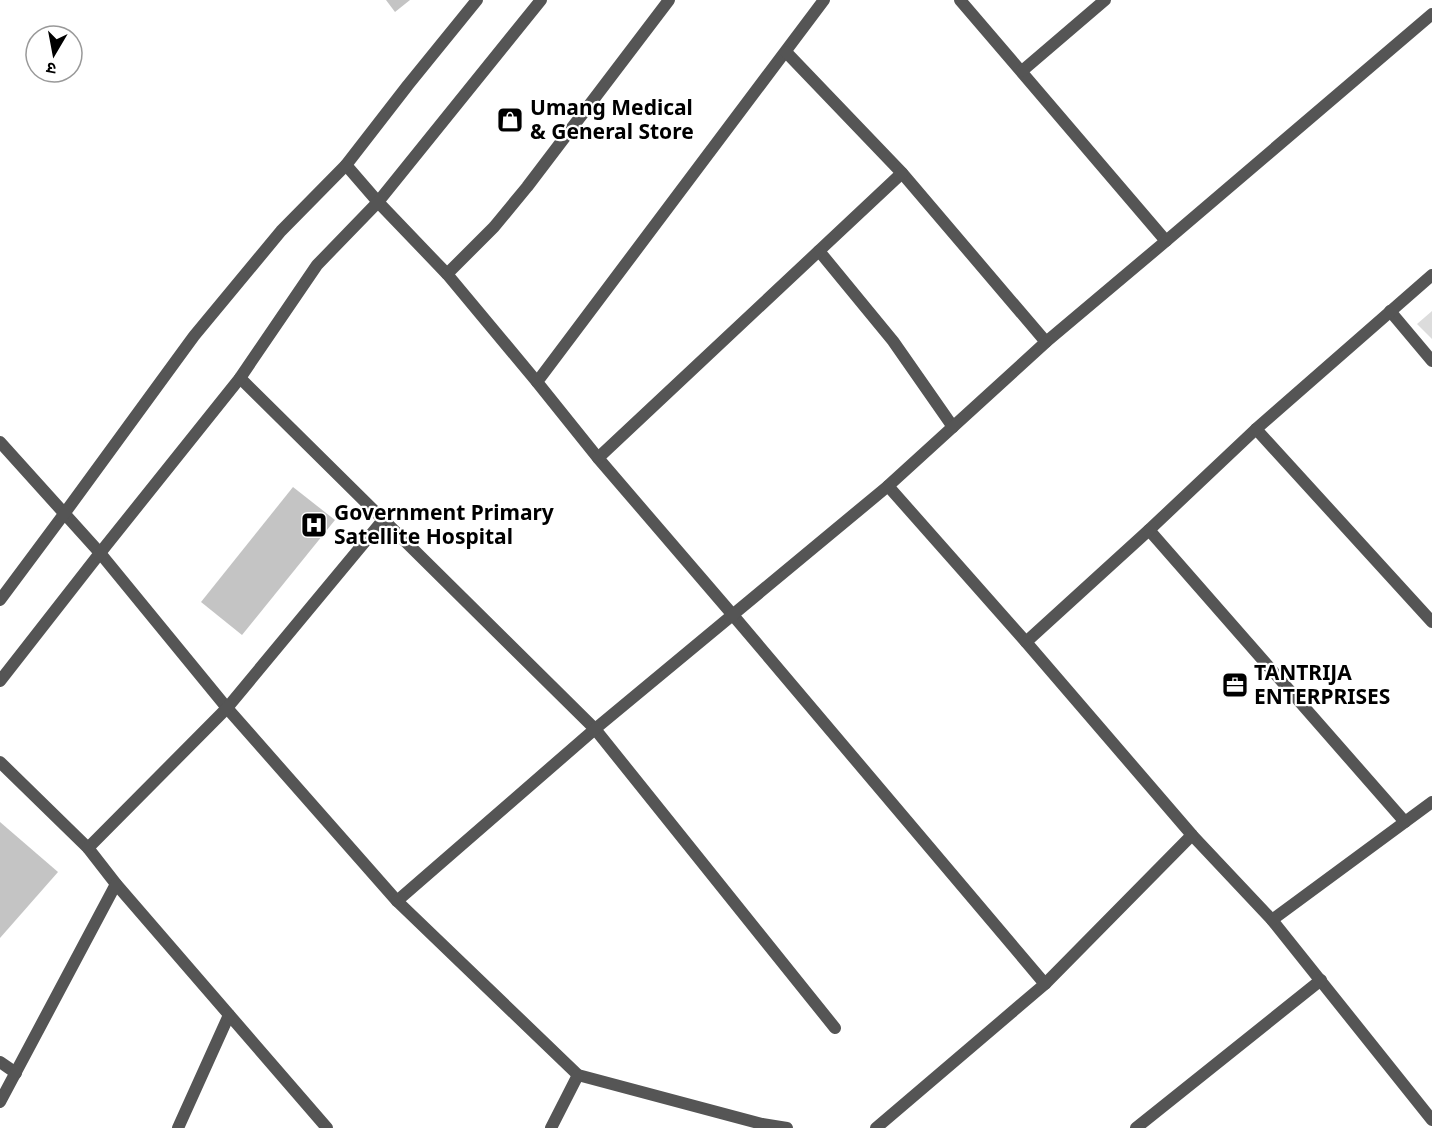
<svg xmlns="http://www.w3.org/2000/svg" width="1432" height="1128" font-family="'Noto Sans','Noto Sans Devanagari',sans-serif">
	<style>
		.green { fill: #dcdcdc }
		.building { fill: #c4c4c4 }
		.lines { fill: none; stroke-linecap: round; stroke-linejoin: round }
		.minor { stroke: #555; stroke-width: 12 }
		.tertiary { stroke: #555; stroke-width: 12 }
		.labels { text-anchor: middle; stroke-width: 4.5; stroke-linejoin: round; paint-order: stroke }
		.poi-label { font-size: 21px; font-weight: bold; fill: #000; stroke: #fff; text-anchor: start }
	</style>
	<rect width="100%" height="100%" fill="#fff"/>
	<path class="green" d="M1432,311v28l-15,-15z"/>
	<g class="building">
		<path d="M386,0h24l-15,12z"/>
		<path d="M293,487l42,33 -93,115 -41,-33z"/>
		<path d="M0,822l58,50 -58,66z"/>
	</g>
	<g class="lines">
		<g class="minor">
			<path d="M824,0l-287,382 61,76 134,156 313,370"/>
			<path d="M960,0l206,241"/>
			<path d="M786,52l116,121 144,169"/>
			<path d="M1022,71l83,-71"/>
			<path d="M346,165l32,37 69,72 90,108"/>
			<path d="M819,251l74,90 60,86"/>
			<path d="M447,274l47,-47 33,-40 142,-187"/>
			<path d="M1390,311l42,50"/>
			<path d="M240,378l355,351 240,299"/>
			<path d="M1256,429l176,193"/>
			<path d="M0,442l100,111 127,155 170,193 181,174 184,49 25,4"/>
			<path d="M598,458l304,-285"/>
			<path d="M888,486l138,156 166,193 80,85 160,200"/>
			<path d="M1149,530l256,292"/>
			<path d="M1026,642l123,-112 107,-101 176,-154"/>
			<path d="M0,762l88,86 28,36 211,244"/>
			<path d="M88,848l139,-140 156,-188"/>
			<path d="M397,901l198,-172 293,-243 158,-144 120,-101 266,-227"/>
			<path d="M1272,920l160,-118"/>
			<path d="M0,1062l16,11"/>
			<path d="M0,1102l116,-218"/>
			<path d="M178,1128l51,-113"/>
			<path d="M551,1128l27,-53"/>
			<path d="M876,1128l169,-144 147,-149"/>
			<path d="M1136,1128l185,-148"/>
		</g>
		<g class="tertiary">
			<path d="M0,600l64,-86 130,-178 87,-105 65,-66 62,-80 69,-85"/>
			<path d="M0,681l100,-128 140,-175 77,-113 61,-63 163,-202"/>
		</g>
	</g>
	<defs>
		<symbol id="shop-square" viewBox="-11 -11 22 22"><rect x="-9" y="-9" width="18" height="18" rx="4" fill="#000" stroke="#fff"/><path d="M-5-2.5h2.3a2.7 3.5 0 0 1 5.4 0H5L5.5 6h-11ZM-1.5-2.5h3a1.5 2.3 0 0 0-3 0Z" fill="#fff"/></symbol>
		<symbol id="hospital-square" viewBox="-11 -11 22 22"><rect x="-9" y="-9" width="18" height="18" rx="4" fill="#000" stroke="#fff"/><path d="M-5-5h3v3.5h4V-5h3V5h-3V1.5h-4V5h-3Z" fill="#fff"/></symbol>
		<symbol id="office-square" viewBox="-11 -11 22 22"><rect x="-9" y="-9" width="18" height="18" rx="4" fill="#000" stroke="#fff"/><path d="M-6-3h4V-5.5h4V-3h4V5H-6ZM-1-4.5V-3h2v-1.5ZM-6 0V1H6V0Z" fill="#fff"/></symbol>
	</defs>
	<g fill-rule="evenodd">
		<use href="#shop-square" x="495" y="105" width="30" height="30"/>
		<use href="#hospital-square" x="299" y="510" width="30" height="30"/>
		<use href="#office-square" x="1220" y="670" width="30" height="30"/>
	</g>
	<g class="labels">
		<g class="poi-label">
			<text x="530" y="115">Umang Medical<tspan x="530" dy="24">&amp; General Store</tspan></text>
			<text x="334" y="520">Government Primary<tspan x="334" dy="24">Satellite Hospital</tspan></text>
			<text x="1254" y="680">TANTRIJA<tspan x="1254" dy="24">ENTERPRISES</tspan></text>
		</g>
	</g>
	<g transform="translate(54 54) rotate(190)"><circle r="28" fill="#ffffff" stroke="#999999" stroke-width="1.5"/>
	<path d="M0-4.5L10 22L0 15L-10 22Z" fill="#000000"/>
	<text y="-9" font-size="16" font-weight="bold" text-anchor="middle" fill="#000000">उ</text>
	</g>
</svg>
